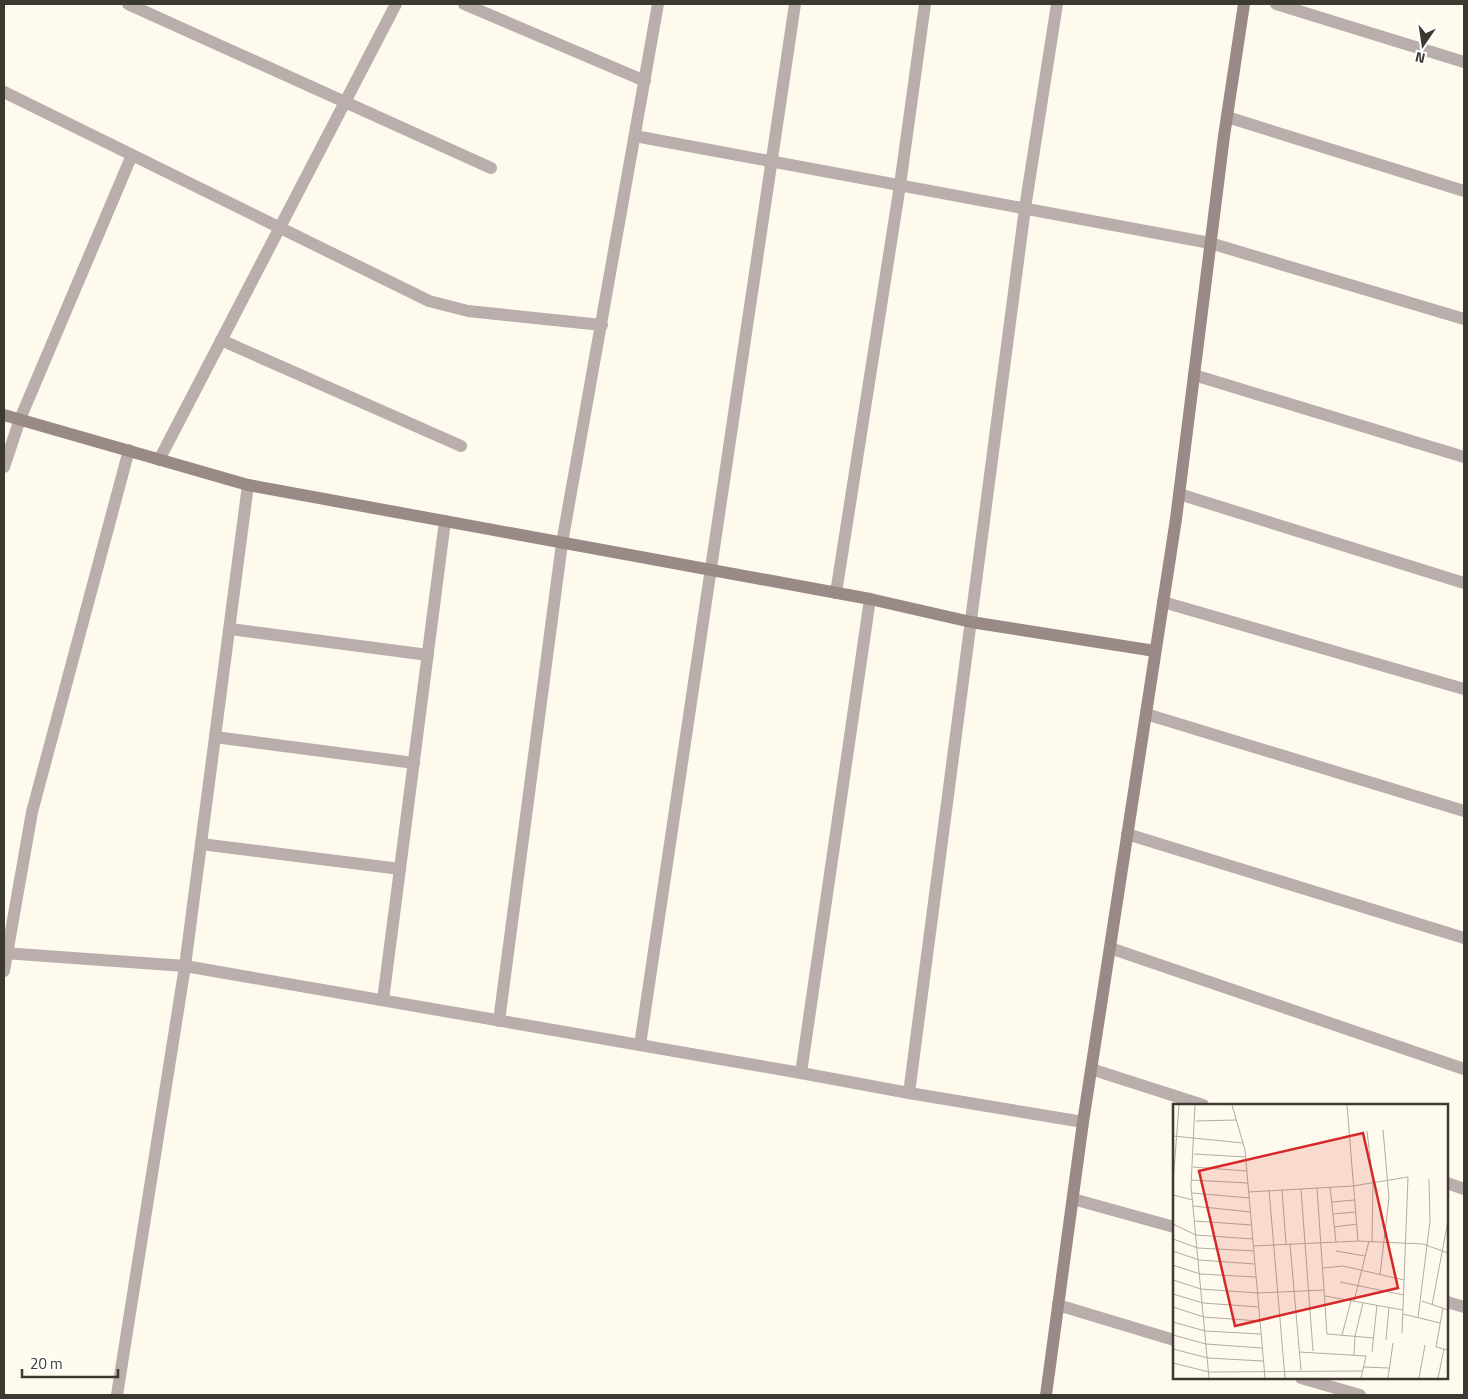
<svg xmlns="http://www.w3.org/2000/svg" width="1468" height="1399" font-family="'Titillium Web',sans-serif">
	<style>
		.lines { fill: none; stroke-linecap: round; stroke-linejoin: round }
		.street { stroke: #baaead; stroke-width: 12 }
		.secondary { stroke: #9a8a87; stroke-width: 12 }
		.inset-road { fill: none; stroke: #b0ada1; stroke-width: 1 }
		.view { fill: #d62828; fill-opacity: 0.15; stroke: #d62828; stroke-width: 2.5 }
		.inset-edge { fill: none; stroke: #3c3930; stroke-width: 2.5 }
	</style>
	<rect width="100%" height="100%" fill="#fefaed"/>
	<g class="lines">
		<g class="street">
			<path d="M128,4l363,164"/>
			<path d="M464,4l181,77"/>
			<path d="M1276,4l188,58"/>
			<path d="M4,92l425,209 39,10 134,14"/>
			<path d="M1227,117l237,74"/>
			<path d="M635,136l575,107 254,76"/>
			<path d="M221,340l240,106"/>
			<path d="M1194,375l270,82"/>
			<path d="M159,460l237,-456"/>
			<path d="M4,467l16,-48 112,-264"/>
			<path d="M1179,494l285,89"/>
			<path d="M836,593l64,-408 25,-181"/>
			<path d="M1163,602l301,87"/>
			<path d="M230,629l198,26"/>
			<path d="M1146,714l318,97"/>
			<path d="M215,737l199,26"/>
			<path d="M1127,834l337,104"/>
			<path d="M201,844l199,25"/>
			<path d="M1110,948l354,121"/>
			<path d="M4,953l181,13 616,107 108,20 174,29"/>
			<path d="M4,971l28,-159 97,-362"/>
			<path d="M383,1000l62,-479"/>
			<path d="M499,1021l63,-478 96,-539"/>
			<path d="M640,1045l155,-1041"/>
			<path d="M1091,1069l112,36"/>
			<path d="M801,1073l69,-474"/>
			<path d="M909,1093l116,-885 32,-204"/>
			<path d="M1447,1183l17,6"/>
			<path d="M1073,1199l101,28"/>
			<path d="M1447,1302l17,5"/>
			<path d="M1058,1305l116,35"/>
			<path d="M1301,1378l59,17"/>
			<path d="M117,1395l68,-429 63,-481"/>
		</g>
		<g class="secondary">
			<path d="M4,415l244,70 622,114 101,23 184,29"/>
			<path d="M1046,1395l37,-273 93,-603 48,-383 20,-132"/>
		</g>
	</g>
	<g transform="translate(1173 1104)">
		<rect width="275" height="275" fill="#fefaed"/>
		<path class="inset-road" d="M22,1l-4,81 18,192M59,1l13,45 20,228M174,1l11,136M23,17l40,-1M194,27l6,52 -1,59M0,32l70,7M21,50l52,3M20,63l54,4M18,76l57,3M0,79l6,-78M157,83l6,55M144,84l10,146 47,4M128,85l12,162M96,86l16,188M109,86l4,54M76,88l104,-6 55,-9 -6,156M19,89l58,5M0,91l20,5M159,98l22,-2M20,102l58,6M160,110l23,-2M22,117l57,4M0,120l23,11 57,4M161,123l23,-3M0,135l25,9 56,3M117,140l11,126M80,142l105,-5 65,3 25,9M0,147l26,9 56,4M163,147l29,5M0,161l27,9 56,3M150,164l20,-2 61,14M207,171l9,-77 -6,-68M0,176l28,9 57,4 66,-3M167,178l64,13M0,190l30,9 56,4M152,192l78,14M181,197l15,-60M249,197l26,9M259,201l16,-84M0,203l31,10 56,4M270,204l-7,39 12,3M230,210l37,9M245,214l12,-97 -1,-42M0,218l32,9 56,3M0,231l33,9 56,4M169,231l9,-34M213,236l3,-33M0,245l35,9 55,3M126,248l67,4 -5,22M199,248l5,-47M181,251l1,-19 8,-33M0,259l36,9 153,-1M190,263l26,1M215,274l5,-35M246,274l6,-33M265,274l6,-29"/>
		<path class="view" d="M190,29l35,155 -163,38 -36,-155z"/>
		<rect width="275" height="275" class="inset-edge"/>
	</g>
	<rect width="1468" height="1399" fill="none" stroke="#3c3930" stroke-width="10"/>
	<g transform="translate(1423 45) rotate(193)" stroke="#ffffff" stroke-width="4" paint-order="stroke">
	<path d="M0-4L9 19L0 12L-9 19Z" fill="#3c3930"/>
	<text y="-8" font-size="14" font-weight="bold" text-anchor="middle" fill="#3c3930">N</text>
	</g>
	<path d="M22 1369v8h96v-8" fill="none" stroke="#3c3930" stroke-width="2.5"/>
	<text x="30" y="1369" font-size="15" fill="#3c3930" stroke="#ffffff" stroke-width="4" paint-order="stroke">20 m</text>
</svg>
